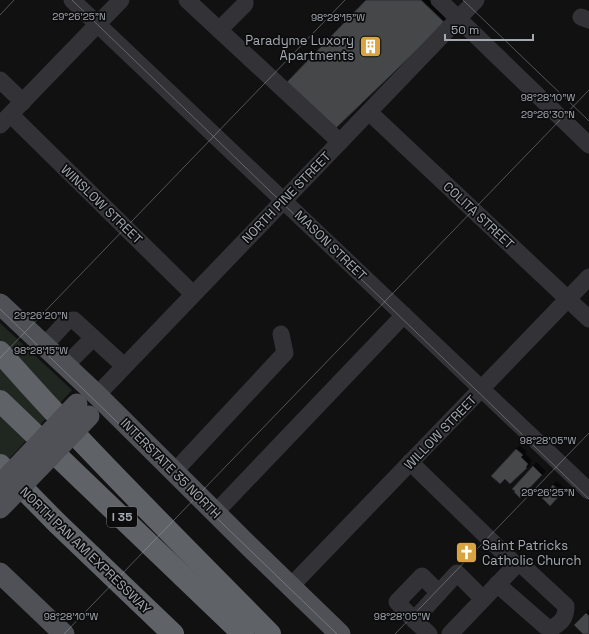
<svg xmlns="http://www.w3.org/2000/svg" width="589" height="634" font-family="'Space Grotesk',sans-serif">
	<style>
		.green { fill: #202721 }
		.building { fill: #45474a; stroke: #2b2b2e; filter: url(#shadow) }
		.lines { fill: none; stroke-linecap: round; stroke-linejoin: round }
		.minor { stroke: #333337; stroke-width: 17 }
		.major { stroke: #4f5156; stroke-width: 21 }
		.highway { stroke: #5f6267; stroke-width: 22 }
		.major-bridge { stroke: #4f5156; stroke-width: 21 }
		.ticks { fill: none; stroke: #a4a9b1; stroke-width: 1; stroke-opacity: 0.45 }
		.labels { text-anchor: middle; stroke-width: 3.5; stroke-linejoin: round; paint-order: stroke }
		.shield { fill: #0c0c0d; stroke: #767a80; stroke-width: 1 }
		.shield-label { font-size: 12px; font-weight: bold; fill: #a4a9b1 }
		.poi-label { font-size: 13px; fill: #a4a9b1; stroke: #0c0c0d; text-anchor: end }
		.street-label { font-size: 13px; fill: #a4a9b1; stroke: #0c0c0d }
		.ticks-label { font-size: 10px; text-anchor: middle; fill: #a4a9b1; stroke: #0c0c0d; stroke-width: 3.5; stroke-linejoin: round; paint-order: stroke }
	</style>
	<defs>
		<filter id="shadow"><feDropShadow dx="3.5" dy="-3.5" stdDeviation="0" flood-color="#0009"/></filter>
	</defs>
	<rect width="100%" height="100%" fill="#111112"/>
	<path class="green" d="M0,323l72,67 -72,79z"/>
	<g class="building">
		<path d="M366,0h55l24,23 -110,106 -49,-46z"/>
		<path d="M516,449l7,6 -2,2 7,7 -2,3 1,1 -17,16 -5,-5 -5,5 -9,-8z"/>
		<path d="M533,466l9,9 -22,23 -6,-6 1,-1 -3,-2z"/>
		<path d="M553,485l9,8 -12,13 -9,-9z"/>
		<path d="M586,613l3,3v18h-6l-9,-9z"/>
	</g>
	<g class="lines">
		<g class="minor">
			<path d="M72,0l517,491"/>
			<path d="M187,0l153,142"/>
			<path d="M439,0l150,145"/>
			<path d="M581,17l8,3"/>
			<path d="M219,30l26,-26v-4"/>
			<path d="M0,80l23,22"/>
			<path d="M369,112l220,207"/>
			<path d="M11,115l182,179"/>
			<path d="M0,125l121,-125"/>
			<path d="M44,346l23,-25 7,-1 50,46"/>
			<path d="M65,366l28,-28"/>
			<path d="M97,395l379,-395"/>
			<path d="M410,462l106,103 -66,69"/>
			<path d="M174,472l111,-119 -4,-19"/>
			<path d="M215,513l189,-198"/>
			<path d="M497,584l48,42 6,3c10,-7 15,-10 15,-23l-42,-39 -8,-2"/>
			<path d="M291,586l298,-309"/>
			<path d="M414,620l-17,-18 25,-26 17,17"/>
			<path d="M429,634l-15,-14 43,-47 26,26"/>
		</g>
		<g class="major">
			<path d="M0,304l97,91 155,154 88,85"/>
			<path d="M0,573l64,61"/>
		</g>
		<g class="highway">
			<path d="M0,352c86,98 179,189 270,282"/>
			<path d="M0,401l243,233"/>
			<path d="M0,465l57,58 116,111"/>
		</g>
		<g class="major-bridge">
			<path d="M0,485l77,-81"/>
			<path d="M0,508l89,-92"/>
		</g>
	</g>
	<path class="ticks" d="M72,0l517,499M463,0l126,121M0,15l14,-15M0,309l337,325M0,358l345,-358M64,634l525,-544M395,634l194,-201"/>
	<defs>
		<symbol id="building-square" viewBox="-11 -11 22 22"><rect x="-9" y="-9" width="18" height="18" rx="4" fill="#daa341" stroke="#0c0c0d"/><path d="M-4-6H4V6H1V3H-1V6H-4ZM-2.5-4.3h1.7v1.8h-1.7ZM.8-4.3h1.7v1.8H.8ZM-2.5-1h1.7V.8h-1.7ZM.8-1h1.7V.8H.8Z" fill="#fff"/></symbol>
		<symbol id="church-square" viewBox="-11 -11 22 22"><rect x="-9" y="-9" width="18" height="18" rx="4" fill="#daa341" stroke="#0c0c0d"/><path d="M-1.2-6h2.4v3.5h3.3v2.4h-3.3V6h-2.4V-.1h-3.3v-2.4h3.3Z" fill="#fff"/></symbol>
	</defs>
	<g fill-rule="evenodd">
		<use href="#building-square" x="358" y="34" width="25" height="25"/>
		<use href="#church-square" x="454" y="540" width="25" height="25"/>
	</g>
	<g class="labels">
		<rect class="shield" x="107" y="507" width="30" height="20" rx="3"/>
		<g class="shield-label">
			<text x="122" y="521">I 35</text>
		</g>
		<g class="poi-label">
			<text x="354" y="45">Paradyme Luxory<tspan x="354" dy="15">Apartments</tspan></text>
			<text x="482" y="550" text-anchor="start">Saint Patricks<tspan x="482" dy="15">Catholic Church</tspan></text>
		</g>
		<g class="street-label">
			<text transform="translate(286 197) rotate(-46)" y="5">NORTH PINE STREET</text>
			<text transform="translate(102 204) rotate(44)" y="5">WINSLOW STREET</text>
			<text transform="translate(479 215) rotate(43)" y="5">COLITA STREET</text>
			<text transform="translate(331 245) rotate(44)" y="5">MASON STREET</text>
			<text transform="translate(440 432) rotate(-46)" y="5">WILLOW STREET</text>
			<text transform="translate(171 468) rotate(45)" y="5">INTERSTATE 35 NORTH</text>
			<text transform="translate(86 550) rotate(44)" y="5">NORTH PAN AM EXPRESSWAY</text>
		</g>
	</g>
	<g class="ticks-label">
		<text x="79" y="20">29°26'25"N</text>
		<text x="338" y="21">98°28'15"W</text>
		<text x="548" y="101">98°28'10"W</text>
		<text x="548" y="118">29°26'30"N</text>
		<text x="41" y="319">29°26'20"N</text>
		<text x="41" y="354">98°28'15"W</text>
		<text x="548" y="444">98°28'05"W</text>
		<text x="548" y="496">29°26'25"N</text>
		<text x="71" y="620">98°28'10"W</text>
		<text x="402" y="620">98°28'05"W</text>
	</g>
	<path d="M445 34v6h88v-6" fill="none" stroke="#a4a9b1" stroke-width="2"/>
	<text x="451" y="34" font-size="12" fill="#a4a9b1" stroke="#0c0c0d" stroke-width="3" paint-order="stroke">50 m</text>
</svg>
